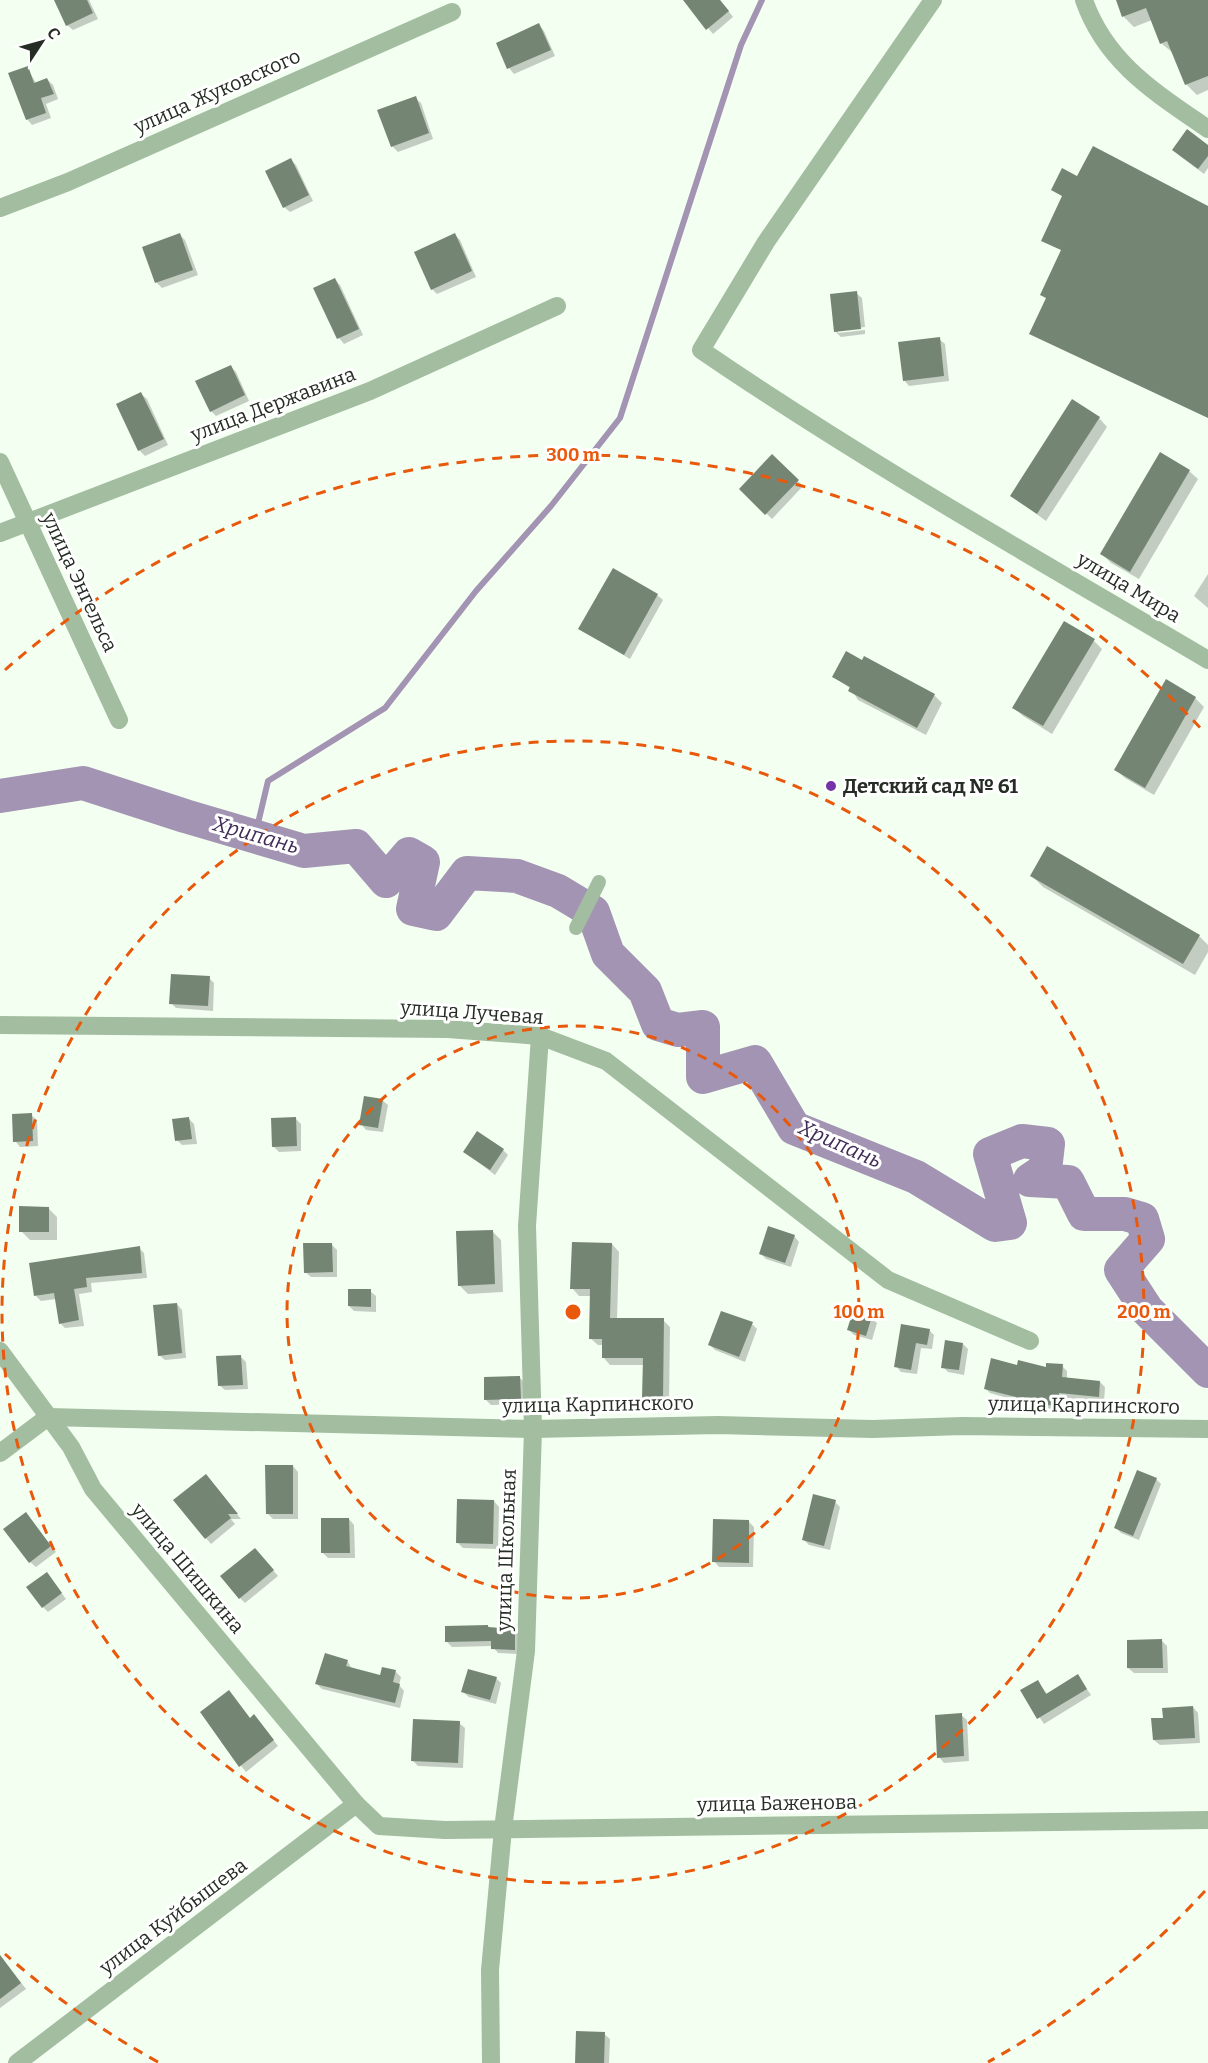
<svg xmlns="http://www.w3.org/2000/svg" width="1208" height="2063" font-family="Bitter,serif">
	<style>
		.shadow { fill: #0003 }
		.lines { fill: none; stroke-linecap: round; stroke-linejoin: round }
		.stream { stroke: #a294b2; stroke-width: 6 }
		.river { stroke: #a294b2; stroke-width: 34 }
		.building { fill: #748673 }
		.pedestrian { stroke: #a3bda1; stroke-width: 14 }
		.minor { stroke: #a3bda1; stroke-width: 18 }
		.ring { fill: none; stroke: #e8590c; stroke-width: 3; stroke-dasharray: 10 8 }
		.poi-dot { fill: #7434a8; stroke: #fff; stroke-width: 2 }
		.labels { text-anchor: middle; stroke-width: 6; stroke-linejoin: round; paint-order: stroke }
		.street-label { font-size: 20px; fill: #252d25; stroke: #fff }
		.poi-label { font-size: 20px; font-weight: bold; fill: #252d25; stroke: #fff; text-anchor: start }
		.water-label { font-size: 21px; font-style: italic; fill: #402b56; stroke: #fff }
		.centre { fill: #e8590c; stroke: #fff; stroke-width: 3 }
		.ring-label { font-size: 18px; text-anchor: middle; font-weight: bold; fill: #e8590c; stroke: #fff; stroke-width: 6; stroke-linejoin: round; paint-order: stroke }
	</style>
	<rect width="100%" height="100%" fill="#f3fff1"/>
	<g class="shadow">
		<path d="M58,0h31l9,19 -25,11 -6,-5z"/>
		<path d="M685,0h35l13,17 -20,17z"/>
		<path d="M1117,0h91v90l-11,5 -11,-11 -13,-31 -12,-10 -9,-23 -18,7 -10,-10z"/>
		<path d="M539,25l5,6 11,25 -41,18 -5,-6 -11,-25z"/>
		<path d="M27,68l9,15 11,-4 6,6 5,14 -12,5 5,14 -19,7 -5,-6z"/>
		<path d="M415,98l6,5 12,36 -35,13 -6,-6z"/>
		<path d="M1208,147v21l-4,6 -25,-19z"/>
		<path d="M291,160l5,5 17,36 -23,11 -6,-5z"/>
		<path d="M179,234l6,6 13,35 -36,13 -5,-5 -13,-35z"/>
		<path d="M455,235l5,5 16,37 -39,17 -5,-5z"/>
		<path d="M335,280l5,5 23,50 -19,9 -5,-6 -24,-49z"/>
		<path d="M856,293l6,5 3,29 -27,3v3l27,-3v4l-24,3 -6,-6z"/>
		<path d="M939,339l6,5 4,37 -40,5 -5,-6z"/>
		<path d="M231,367l5,5 13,29 -33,15 -5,-5z"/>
		<path d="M141,394l6,5 21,46 -23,11 -6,-6z"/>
		<path d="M1099,418l8,9 -61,94 -34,-25z"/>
		<path d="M772,457l31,29 -31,33 -31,-30z"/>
		<path d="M1189,471l9,8 -59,100 -28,-16 -9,-9z"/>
		<path d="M1208,574v34l-14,-12z"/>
		<path d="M657,595l6,5 -33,59 -50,-30z"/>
		<path d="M1094,641l8,8 -50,85 -29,-18 -9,-8z"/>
		<path d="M862,662l72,33 8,8 -16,32 -68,-35 -7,-11 -17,-12z"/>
		<path d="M1166,681l29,17 9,9 -50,88 -29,-17 -9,-8z"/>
		<path d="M1032,876l167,60 9,9v7l-13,23 -152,-88z"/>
		<path d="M209,978l5,5 -1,28 -37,-3 -5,-5z"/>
		<path d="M382,1100l6,5 -5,27 -17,-2 -5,-6z"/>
		<path d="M31,1115l6,5 1,26 -18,1 -5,-6z"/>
		<path d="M295,1118l6,6v27l-22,1 -6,-6z"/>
		<path d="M189,1119l5,5 3,20 -15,1 -5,-5z"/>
		<path d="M503,1150l5,5 -13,20 -30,-23z"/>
		<path d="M48,1208l9,9v23h-27l-9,-9z"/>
		<path d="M493,1232l8,8 2,52 -35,2 -9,-9z"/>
		<path d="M794,1236l5,6 -8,25 -25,-8 -5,-5z"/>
		<path d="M331,1244l6,6v27h-26l-6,-5z"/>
		<path d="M612,1244l7,8 -2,67 46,1 7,7 -1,78h-18l-7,-7v-33h-34l-7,-8v-12h-5l-8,-7 1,-42h-12l-7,-8z"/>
		<path d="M139,1248l5,5 3,25 -56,5 1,9 -13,2 5,32 -19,2 -5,-5 -4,-24 -15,2 -5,-5z"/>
		<path d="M370,1291l6,5v16l-22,-1 -5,-5z"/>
		<path d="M177,1304l5,6 4,48 -21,2 -6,-5z"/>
		<path d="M871,1318l6,5 -5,17 -18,-5 -5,-5z"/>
		<path d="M752,1324l5,5 -12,33 -30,-12 -5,-5z"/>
		<path d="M902,1325l27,5 5,5 -2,14 -11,-1 -4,26 -16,-2 -5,-6z"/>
		<path d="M963,1344l5,5 -4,26 -16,-3 -5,-5z"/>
		<path d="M241,1357l5,5 2,27 -23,1 -6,-5z"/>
		<path d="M1062,1366l5,5v8l33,3 5,5 -1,15 -40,-4 -1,13 -21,-2v4l-19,-1 -6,-5 1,-6 -28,-8 -5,-5 33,-21 29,2z"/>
		<path d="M520,1378l5,5 1,21 -35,1 -5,-5z"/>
		<path d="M293,1466l5,6v47h-25l-6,-6z"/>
		<path d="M1156,1479l5,5 -22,56 -18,-7 -5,-5z"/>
		<path d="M211,1481l30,38h-10l4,5 -24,20 -5,-6z"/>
		<path d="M494,1501l5,6 -1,42 -35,-1 -6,-6z"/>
		<path d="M835,1502l5,5 -10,43 -21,-5 -6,-6z"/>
		<path d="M349,1519l5,6 1,33h-27l-5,-5z"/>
		<path d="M31,1520l25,32 -20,15 -6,-5z"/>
		<path d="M749,1522l5,5 -1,40h-34l-5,-6z"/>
		<path d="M260,1555l18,21 -33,27 -5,-5z"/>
		<path d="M52,1580l14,19 -18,13 -5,-5z"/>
		<path d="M488,1626l3,3 24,1 5,6v18l-22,-1 -6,-7 -40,1 -5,-5z"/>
		<path d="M1162,1641l5,5 1,27h-34l-6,-5z"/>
		<path d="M326,1654l22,8 4,7 29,7 2,-8 13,4 5,5 -2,8 5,6 -4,17 -78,-19 -6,-6z"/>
		<path d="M1078,1676l13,19 -47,29 -22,-33 15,-10 11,14z"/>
		<path d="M496,1678l5,5 -5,21 -27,-7 -6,-5z"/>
		<path d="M1193,1707l5,6 2,30 -40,2 -6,-5z"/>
		<path d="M961,1715l6,5 2,41 -25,2 -5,-6z"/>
		<path d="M250,1719l9,3 19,24 -32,26 -25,-30z"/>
		<path d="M459,1723l6,5 -2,40 -45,-2 -6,-6z"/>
		<path d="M0,1955l26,34 -26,19z"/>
		<path d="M604,2034l6,5 -1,24h-32z"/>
	</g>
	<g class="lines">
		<path class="stream" d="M255,836l13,-55 117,-73 91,-117 75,-85 69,-88 121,-373 21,-45"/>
		<path class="river" d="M0,796l83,-13 102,33 119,35 52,-5 30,35 23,-27 14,8 -10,47 23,5 31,-41 50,3 41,15 35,21 15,42 37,37 13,33 20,6 25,-3v50l52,-15 39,66 122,49 79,48 15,-2 -20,-69 32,-13 26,3 -3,26 -15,10 38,2 16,32h41l17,5 6,20 -27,31 26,40 61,61"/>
	</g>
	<g class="building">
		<path d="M54,0h33l6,13 -27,13z"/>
		<path d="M683,0h37l9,11 -23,19z"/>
		<path d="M1116,0h92v76l-23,9 -18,-44 -7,3 -14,-36 -24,9z"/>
		<path d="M539,23l12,27 -44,19 -11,-26z"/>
		<path d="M28,66l6,17 13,-5 7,16 -13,4 5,15 -20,7 -18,-47z"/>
		<path d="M416,96l13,37 -38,14 -14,-37z"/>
		<path d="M1187,129l21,16v11l-10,13 -26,-19z"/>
		<path d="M1093,146l115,60v212l-179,-84 17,-36 -6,-3 21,-45 -20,-9 21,-45 -11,-6 11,-22 15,8z"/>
		<path d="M291,158l18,37 -26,13 -18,-37z"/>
		<path d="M180,233l13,37 -38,13 -13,-36z"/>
		<path d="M455,233l17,38 -41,19 -17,-38z"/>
		<path d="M335,278l24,51 -22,10 -24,-51z"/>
		<path d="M857,291l4,38 -27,3 -4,-38z"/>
		<path d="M940,337l4,39 -41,5 -5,-39z"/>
		<path d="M231,365l14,30 -35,17 -15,-31z"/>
		<path d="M141,392l23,47 -26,12 -22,-47z"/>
		<path d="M1072,399l28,18 -63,97 -27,-18z"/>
		<path d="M1160,452l30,18 -60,102 -30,-18z"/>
		<path d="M772,454l27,26 -34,35 -26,-26z"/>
		<path d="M613,568l45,26 -34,61 -46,-26z"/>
		<path d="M1064,621l31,18 -52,87 -31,-18z"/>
		<path d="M846,651l16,9 2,-4 71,38 -18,34 -69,-37 2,-4 -18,-10z"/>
		<path d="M1166,679l30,18 -51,91 -31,-18z"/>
		<path d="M1047,846l153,89 -17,29 -153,-88z"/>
		<path d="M171,974l39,2 -2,30 -39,-2z"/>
		<path d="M364,1096l19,3 -5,29 -19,-3z"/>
		<path d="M32,1113l1,28 -20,1 -1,-28z"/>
		<path d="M189,1117l3,22 -17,2 -3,-22z"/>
		<path d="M296,1117l1,29 -25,1 -1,-29z"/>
		<path d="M477,1131l27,18 -14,21 -27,-18z"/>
		<path d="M19,1206l30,1v25h-30z"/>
		<path d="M768,1226l27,9 -10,28 -26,-9z"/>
		<path d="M493,1230l2,54 -37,2 -2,-55z"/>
		<path d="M572,1242l40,1 -2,75h54l-1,81 -21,-1 1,-40h-41v-19h-13l1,-50h-20z"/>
		<path d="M303,1243h29l1,29 -29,1z"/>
		<path d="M140,1246l2,27 -56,5 1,9 -13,2 5,31 -20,4 -5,-31 -20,3 -5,-33z"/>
		<path d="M348,1289h23v18l-23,-1z"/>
		<path d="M177,1303l5,50 -24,3 -5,-51z"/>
		<path d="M721,1311l32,11 -14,35 -31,-12z"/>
		<path d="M853,1311l19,5 -6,20 -19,-6z"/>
		<path d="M901,1324l29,5 -3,16 -11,-2 -5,27 -17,-3z"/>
		<path d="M945,1340l18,3 -4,27 -18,-2z"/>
		<path d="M241,1355l2,30 -25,1 -2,-30z"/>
		<path d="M991,1358l26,7 1,-5 28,7v-4l17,1 -1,13 38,4 -1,16 -40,-4 -1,13 -21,-2v4l-21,-1v-10l-32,-8z"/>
		<path d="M520,1376l1,23 -37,1v-23z"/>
		<path d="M265,1465h28v49h-27z"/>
		<path d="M1137,1470l20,8 -24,58 -19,-8z"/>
		<path d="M206,1474l32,40h-10l3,4 -26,21 -32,-39z"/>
		<path d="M813,1494l23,6 -12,46 -22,-6z"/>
		<path d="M457,1499l37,1 -1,44 -37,-1z"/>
		<path d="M26,1512l25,34 -22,17 -26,-34z"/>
		<path d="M321,1518h28l1,35h-29z"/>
		<path d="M713,1519l36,1v43l-37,-1z"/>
		<path d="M255,1548l19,22 -35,29 -19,-23z"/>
		<path d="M47,1572l15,21 -20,15 -16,-21z"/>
		<path d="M488,1625v2l27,2v21l-24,-1v-8l-46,1v-16z"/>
		<path d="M1162,1639l1,29h-36v-28z"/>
		<path d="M325,1653l23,7 -2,6 34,9 2,-8 14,3 -3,12 7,2 -5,19 -80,-19z"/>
		<path d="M468,1669l29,8 -7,23 -29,-8z"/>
		<path d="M1078,1674l9,15 -50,30 -17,-29 18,-10 8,14z"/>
		<path d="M229,1690l21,28 4,-4 20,26 -35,27 -39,-55z"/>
		<path d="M1193,1706l2,32 -42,2 -2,-22h12l-1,-10z"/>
		<path d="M962,1713l2,43 -27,2 -2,-43z"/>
		<path d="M413,1719l47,2 -2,42 -47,-2z"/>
		<path d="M0,1955l21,28 -21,16z"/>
		<path d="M576,2031l29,1 -1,31h-29z"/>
	</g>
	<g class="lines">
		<path class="pedestrian" d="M576,928l23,-46"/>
		<g class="minor">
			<path d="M933,0l-167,242 -65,108c164,112 336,209 507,310"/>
			<path d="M1084,0c22,63 72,93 124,129"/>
			<path d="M0,208l68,-26 384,-170"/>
			<path d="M0,462l119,258"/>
			<path d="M0,533l370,-142 187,-85"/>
			<path d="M0,1025l448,4 92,7 66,25 282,219 142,61"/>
			<path d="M0,1351l71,96 22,42 263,315 23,22 66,4 763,-10"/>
			<path d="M0,1453l48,-36 485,12 185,-4 155,4 89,-3 246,3"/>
			<path d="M17,2063l339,-259"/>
			<path d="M491,2063l-1,-93 13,-141 23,-178 7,-222 -6,-203 13,-190"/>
		</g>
	</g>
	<g class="ring">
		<circle cx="573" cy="1312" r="286"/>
		<circle cx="573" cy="1312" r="571"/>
		<path d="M1205 1891A857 857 0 0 1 988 2062M158 2062A857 857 0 0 1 5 1954M5 670A857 857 0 0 1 1205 733"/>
	</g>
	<circle class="poi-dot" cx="831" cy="786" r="6"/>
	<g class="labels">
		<g class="street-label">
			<text transform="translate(217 91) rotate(-24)" y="7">улица Жуковского</text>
			<text transform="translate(273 404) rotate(-21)" y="7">улица Державина</text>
			<text transform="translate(80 582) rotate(65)" y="7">улица Энгельса</text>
			<text transform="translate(1129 587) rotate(31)" y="7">улица Мира</text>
			<text transform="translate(472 1012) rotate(4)" y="7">улица Лучевая</text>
			<text transform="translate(598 1404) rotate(-1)" y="7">улица Карпинского</text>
			<text transform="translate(1084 1405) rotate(1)" y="7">улица Карпинского</text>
			<text transform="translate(506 1550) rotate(-88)" y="7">улица Школьная</text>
			<text transform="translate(188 1568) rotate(50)" y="7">улица Шишкина</text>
			<text transform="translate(777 1803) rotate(-1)" y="7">улица Баженова</text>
			<text transform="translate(173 1916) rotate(-37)" y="7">улица Куйбышева</text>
		</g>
		<g class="poi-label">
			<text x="843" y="793">Детский сад № 61</text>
		</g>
		<g class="water-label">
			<text transform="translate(256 835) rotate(16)" y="7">Хрипань</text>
			<text transform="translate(840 1144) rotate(24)" y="7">Хрипань</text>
		</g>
	</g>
	<circle cx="573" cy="1312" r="9" class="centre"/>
	<g class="ring-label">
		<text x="573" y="461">300 m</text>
		<text x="859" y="1318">100 m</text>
		<text x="1144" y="1318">200 m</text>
	</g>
	<g transform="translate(42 42) rotate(54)" stroke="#ffffff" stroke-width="4.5" paint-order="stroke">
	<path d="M0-4.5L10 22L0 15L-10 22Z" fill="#252d25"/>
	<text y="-9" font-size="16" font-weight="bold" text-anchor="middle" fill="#252d25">С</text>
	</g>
</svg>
